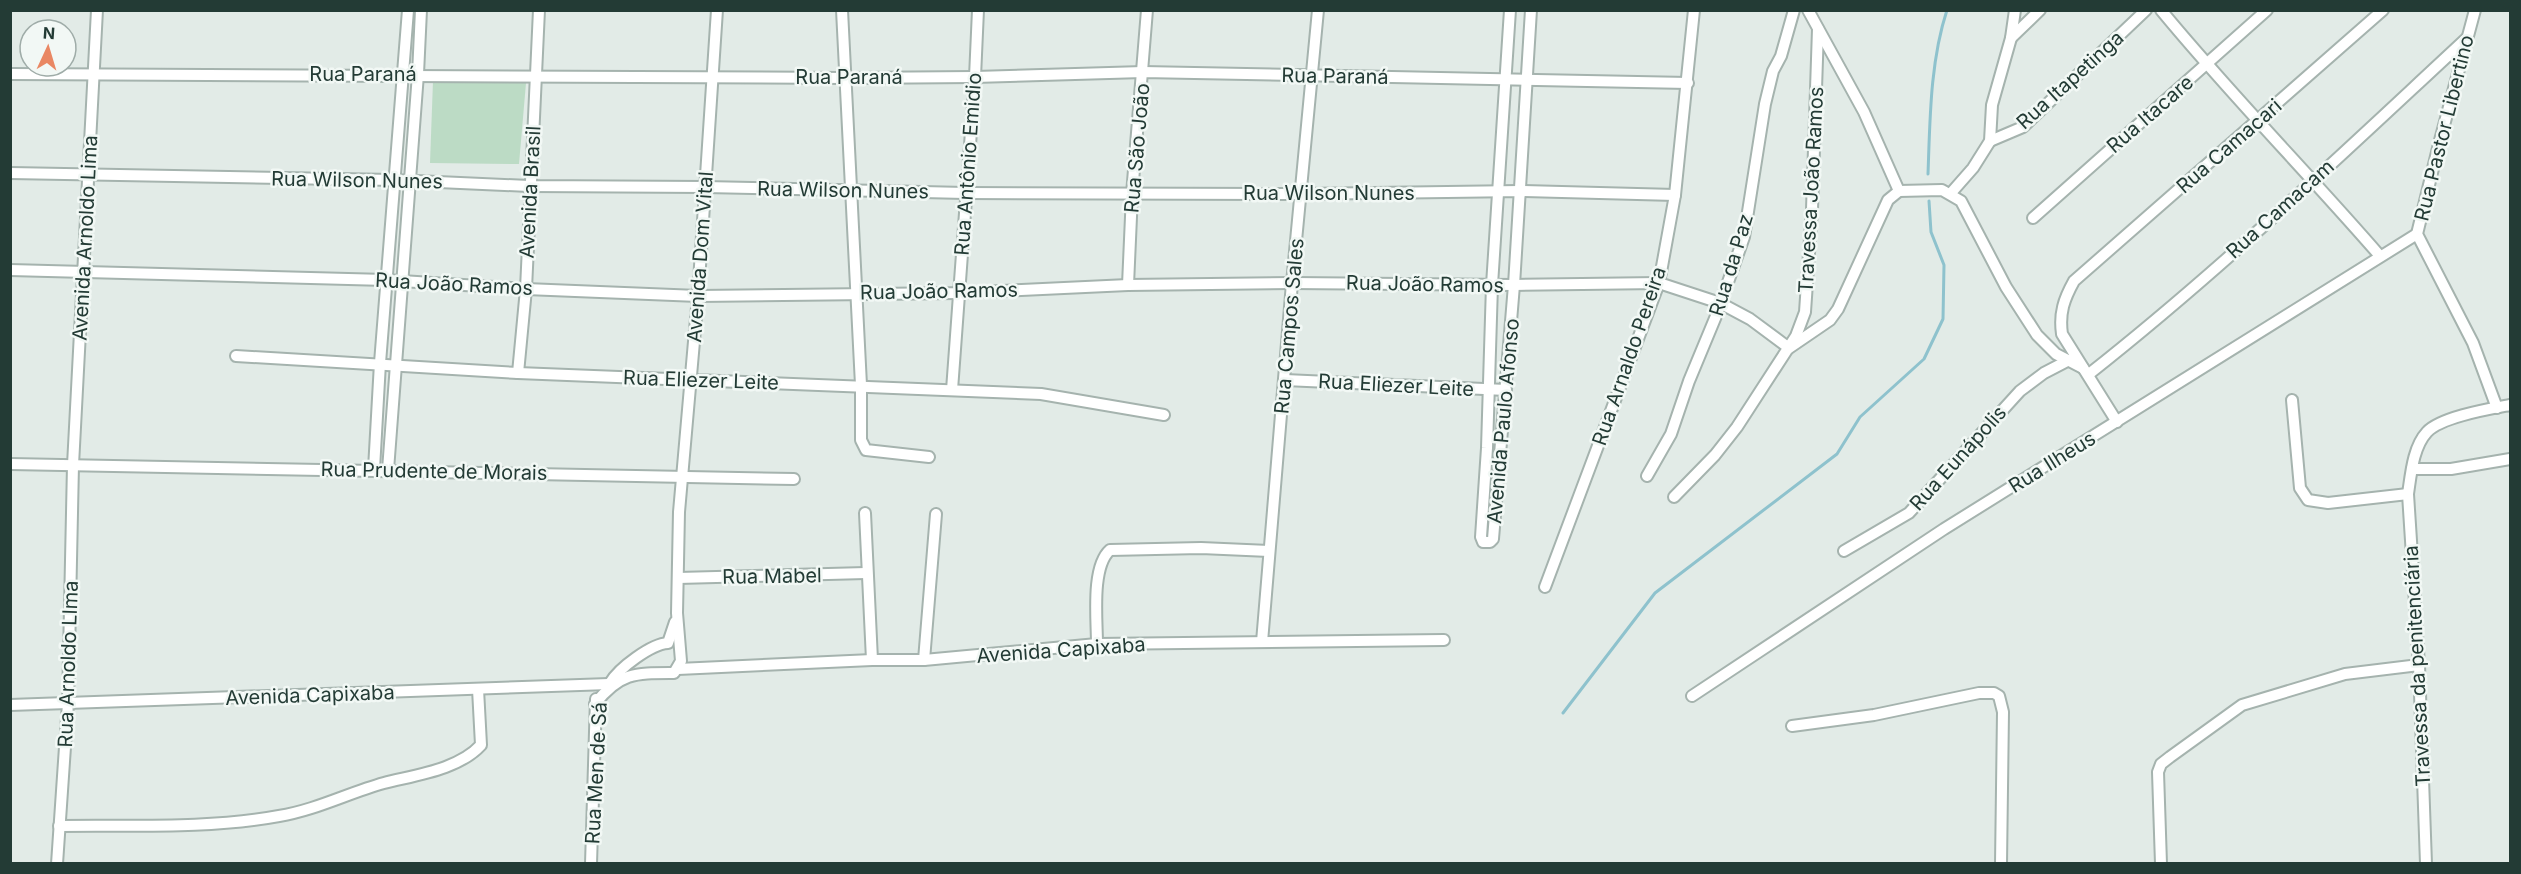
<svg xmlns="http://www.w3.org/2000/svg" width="2521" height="874" font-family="Inter,sans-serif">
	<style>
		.green { fill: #bcdbc5 }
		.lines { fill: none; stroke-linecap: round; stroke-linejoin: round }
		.stream { stroke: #8ec2cd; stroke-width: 3 }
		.street-casing { stroke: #a5b3ae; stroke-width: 14 }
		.street { stroke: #fff; stroke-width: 10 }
		.labels { text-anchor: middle; stroke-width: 5; stroke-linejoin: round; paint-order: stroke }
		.street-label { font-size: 20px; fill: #233b35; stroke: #f2f8f5 }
	</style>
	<rect width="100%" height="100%" fill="#e2ebe7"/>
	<path class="green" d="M433,81l93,2 -7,81 -89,-1z"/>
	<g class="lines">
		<g class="stream">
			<path d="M1928,174c2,-54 2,-112 19,-164"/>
			<path d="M1563,713l92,-120 182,-139 23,-37 64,-58 19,-40 1,-54 -13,-33 -2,-31"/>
		</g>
		<defs>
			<g id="street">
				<path d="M842,10l19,375v55l5,10 63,7"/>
				<path d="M1510,10l-18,275 -5,163 -6,89 2,5h7l3,-3 21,-254 17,-275"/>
				<path d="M1808,10l56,102 35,79"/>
				<path d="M2161,10c70,85 147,163 219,246"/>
				<path d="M2475,10l-36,134 -22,90 56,109 24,65"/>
				<path d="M2011,38l29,-28"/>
				<path d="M10,74l837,4 128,-1 168,-5 545,11"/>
				<path d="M1990,141l33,-14 123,-117"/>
				<path d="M10,173l384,7 135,6 176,1 260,6 335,1 220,-3 155,4"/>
				<path d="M1951,193l22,-25 17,-27 2,-36 19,-67 4,-28"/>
				<path d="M2033,218l234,-208"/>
				<path d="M10,270l376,10 140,9 172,7 260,-3 170,-8 164,-2 222,2 145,-2 61,20 30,16 39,29 41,-28 8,-11 50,-109 11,-9 43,-1 19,11 45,86 31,48 19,19 27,14"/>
				<path d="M1128,285l4,-91 15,-184"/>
				<path d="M236,356l282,17 523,21 123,21"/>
				<path d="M518,373l8,-84 13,-279"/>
				<path d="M2089,374c132,-104 254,-221 377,-335"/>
				<path d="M1285,380l221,10"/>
				<path d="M952,390l23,-313 3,-67"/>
				<path d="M2292,400l8,88 8,12 20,3 80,-9"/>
				<path d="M2117,422l-55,-88c-3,-21 2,-35 12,-53l309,-271"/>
				<path d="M10,464l784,15"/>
				<path d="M374,469l6,-106 28,-353"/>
				<path d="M2412,469h39l59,-10"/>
				<path d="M388,470l30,-396 3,-64"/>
				<path d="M1647,476l24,-42 18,-53 27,-65 28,-79 21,-133 8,-33 8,-15 13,-46"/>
				<path d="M1674,497l41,-42 22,-28 59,-91 9,-24 7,-103 6,-180"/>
				<path d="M865,513l7,147"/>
				<path d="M1844,551l65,-38 111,-122 24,-18 25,-13"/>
				<path d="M678,578l188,-5"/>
				<path d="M1545,587l114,-304 16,-88 19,-185"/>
				<path d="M1262,642l30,-359 26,-273"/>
				<path d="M1097,644c0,-25 -6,-77 13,-94l91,-2 68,3"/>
				<path d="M924,660l12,-146"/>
				<path d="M678,669l194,-9h52l173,-16 347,-4"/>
				<path d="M610,683c9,-15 41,-39 58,-40l7,-21"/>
				<path d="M1692,696l252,-167 473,-295"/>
				<path d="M595,704c25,-32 41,-31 79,-31l7,-12 -4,-48 2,-101 19,-216 19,-286"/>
				<path d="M10,705l599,-21"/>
				<path d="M1792,726l82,-11 105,-22h15l5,3 4,16 -2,152"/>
				<path d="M59,826c73,-1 149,3 220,-10 37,-6 69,-23 105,-33 31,-8 74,-13 97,-38l-3,-56"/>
				<path d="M57,864l11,-161 5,-238 24,-455"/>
				<path d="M591,864l5,-165"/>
				<path d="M2161,864l-3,-92 3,-8 9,-7 72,-52 103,-31 74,-9"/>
				<path d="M2426,864l-7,-199 -11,-171c3,-20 5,-47 19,-62 14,-15 62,-23 83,-27"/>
			</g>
		</defs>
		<use href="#street" class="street-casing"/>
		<use href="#street" class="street"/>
	</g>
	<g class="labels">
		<g class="street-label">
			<text x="363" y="81">Rua Paraná</text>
			<text transform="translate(1335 76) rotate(1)" y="7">Rua Paraná</text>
			<text x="849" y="84">Rua Paraná</text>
			<text transform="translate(2070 80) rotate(-42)" y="7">Rua Itapetinga</text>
			<text transform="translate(2150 114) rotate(-41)" y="7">Rua Itacare</text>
			<text transform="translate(2444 128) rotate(-76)" y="7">Rua Pastor Libertino</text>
			<text transform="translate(2229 146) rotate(-41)" y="7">Rua Camacari</text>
			<text transform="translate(1137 148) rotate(-85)" y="7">Rua São João</text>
			<text transform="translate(968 164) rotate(-86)" y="7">Rua Antônio Emidio</text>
			<text transform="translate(357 180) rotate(1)" y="7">Rua Wilson Nunes</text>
			<text transform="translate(843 190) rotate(1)" y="7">Rua Wilson Nunes</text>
			<text transform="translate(1811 190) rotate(-87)" y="7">Travessa João Ramos</text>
			<text transform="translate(530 192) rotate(-87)" y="7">Avenida Brasil</text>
			<text x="1329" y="200">Rua Wilson Nunes</text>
			<text transform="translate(2280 209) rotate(-42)" y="7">Rua Camacam</text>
			<text transform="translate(85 238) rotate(-87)" y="7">Avenida Arnoldo Lima</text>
			<text transform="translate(700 257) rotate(-86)" y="7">Avenida Dom Vital</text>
			<text transform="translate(1731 265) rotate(-73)" y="7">Rua da Paz</text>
			<text transform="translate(454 284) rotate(3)" y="7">Rua João Ramos</text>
			<text transform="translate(1425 284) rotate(1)" y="7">Rua João Ramos</text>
			<text transform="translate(939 291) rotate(-1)" y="7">Rua João Ramos</text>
			<text transform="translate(1289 326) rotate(-85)" y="7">Rua Campos Sales</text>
			<text transform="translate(1629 356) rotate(-71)" y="7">Rua Arnaldo Pereira</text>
			<text transform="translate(701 380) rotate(2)" y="7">Rua Eliezer Leite</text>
			<text transform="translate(1396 385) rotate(3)" y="7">Rua Eliezer Leite</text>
			<text transform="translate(1503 421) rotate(-85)" y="7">Avenida Paulo Afonso</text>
			<text transform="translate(1958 458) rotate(-48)" y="7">Rua Eunápolis</text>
			<text transform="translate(2052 462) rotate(-32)" y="7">Rua Ilheus</text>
			<text transform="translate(434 471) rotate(1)" y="7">Rua Prudente de Morais</text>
			<text transform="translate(772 576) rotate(-1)" y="7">Rua Mabel</text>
			<text transform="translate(1061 650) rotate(-4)" y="7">Avenida Capixaba</text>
			<text transform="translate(68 664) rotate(-88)" y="7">Rua Arnoldo LIma</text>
			<text transform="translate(2417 666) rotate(-93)" y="7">Travessa da penitenciária</text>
			<text transform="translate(310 695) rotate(-2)" y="7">Avenida Capixaba</text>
			<text transform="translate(596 773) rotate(-87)" y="7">Rua Men de Sá</text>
		</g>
	</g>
	<rect width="2521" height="874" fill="none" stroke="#233b35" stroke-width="24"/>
	<g transform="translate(48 48) rotate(4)"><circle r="28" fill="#f2f8f5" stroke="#9faca8" stroke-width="1.5"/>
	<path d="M0-4.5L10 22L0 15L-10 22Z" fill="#e98763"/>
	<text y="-9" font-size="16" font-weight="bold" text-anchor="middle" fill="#233b35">N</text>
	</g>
</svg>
